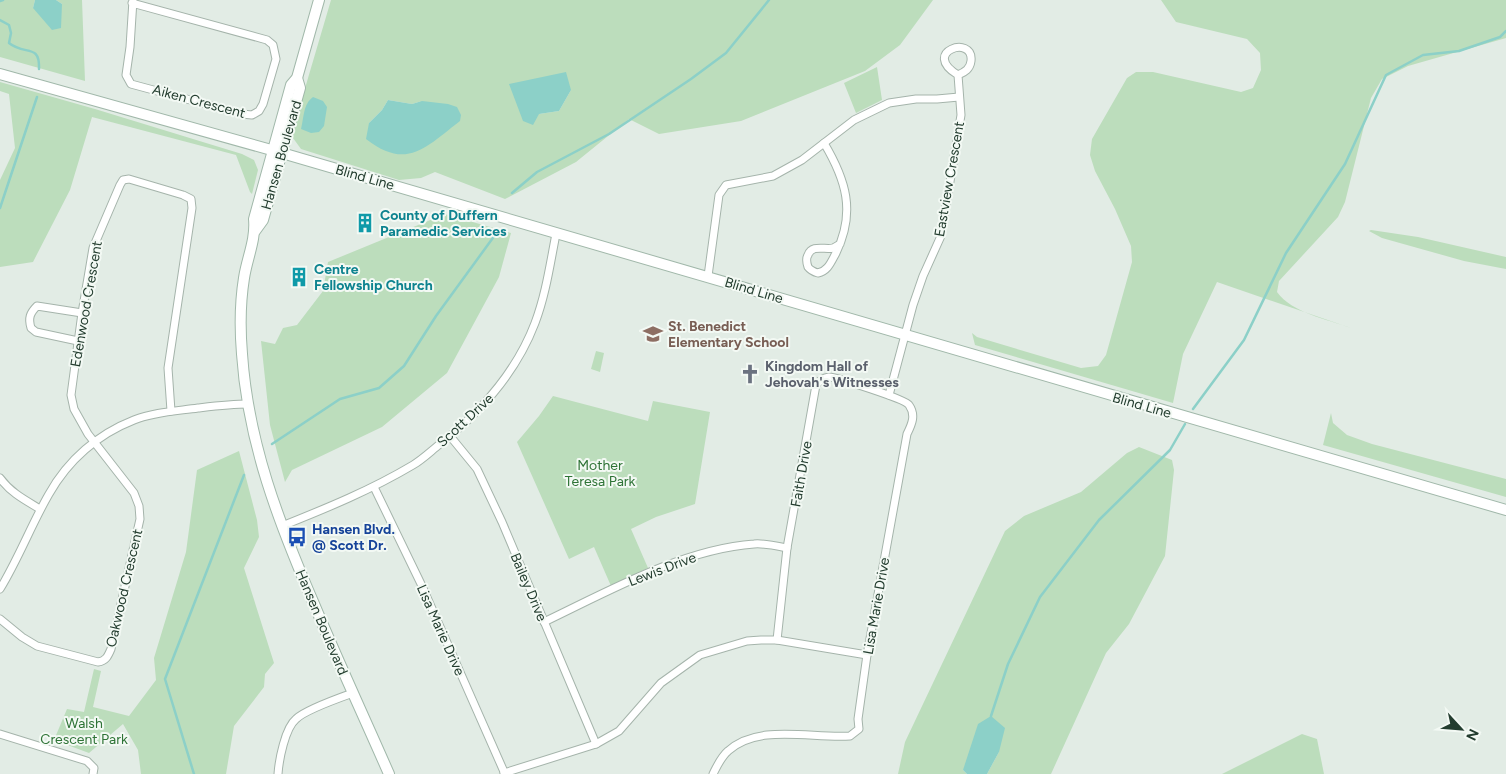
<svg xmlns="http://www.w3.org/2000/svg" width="1506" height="774" font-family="Figtree,sans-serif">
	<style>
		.green { fill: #bcddbc; fill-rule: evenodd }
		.water { fill: #8cd0c8 }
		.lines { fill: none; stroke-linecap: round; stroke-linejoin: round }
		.stream { stroke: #8cd0c8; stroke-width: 2.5 }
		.street-casing { stroke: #a5b4ab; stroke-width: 9 }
		.secondary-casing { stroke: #a1b8aa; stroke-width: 12 }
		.street { stroke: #fff; stroke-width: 7 }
		.secondary { stroke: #fff; stroke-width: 10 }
		.labels { text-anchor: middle; stroke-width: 4; stroke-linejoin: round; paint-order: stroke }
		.street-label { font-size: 14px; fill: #233d2f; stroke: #f3f9f4 }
		.culture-label { font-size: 14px; font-weight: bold; fill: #0d838f; stroke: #f3f9f4; text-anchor: start }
		.education-label { font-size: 14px; font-weight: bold; fill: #785e54; stroke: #f3f9f4; text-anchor: start }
		.worship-label { font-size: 14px; font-weight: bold; fill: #5b616d; stroke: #f3f9f4; text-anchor: start }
		.park-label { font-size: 14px; fill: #2e7336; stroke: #f3f9f4 }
		.transit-label { font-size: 14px; font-weight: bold; fill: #164399; stroke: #f3f9f4; text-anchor: start }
	</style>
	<rect width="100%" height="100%" fill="#e2ece5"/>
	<g class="green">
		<path d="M0,0h35l-2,8 29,-4 -6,-4h26l3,81 -85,-24z"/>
		<path d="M331,0h602l-33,45 -35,26 -124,50 -82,13 -30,-15 -53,43 -71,37 -70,-27 -14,6 -22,2 -98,-31 -8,-11v-9zM571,90l-12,21 -20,3zM388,100l24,4 10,-3 -53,22 13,-13z"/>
		<path d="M1161,0h345v38l-98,28 -26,13 -11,19 -26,104 -7,15 -59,64 -2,11c15,21 50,27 74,36l-134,-46 -34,72 -10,49 -198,-58 -3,-12 5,4 104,31 17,-2 8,-11 26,-93 -1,-16 -16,-37 -20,-38 -5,-16 2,-16 35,-61 9,-6h17l88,20 12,-4 8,-18 -1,-17 -13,-14 -71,-17z"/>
		<path d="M877,67l5,33 -26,13 -12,-30z"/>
		<path d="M0,82l95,27 147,45 12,6 4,10 -6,24 -2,-2 -14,-37 -144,-38 -22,73 -37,72 -33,5v-87l15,-32 -6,-54 -9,-3z"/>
		<path d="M445,214l66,19 -12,44 -52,96 -65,54 -90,43 -7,12 -15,-57 -9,-84 14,3 8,-16 14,-3 26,-34 5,-29z"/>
		<path d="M1371,230l47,7 88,20v12l-42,-8 -82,-23 -13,-7z"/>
		<path d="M596,351l8,2 -4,19 -9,-3z"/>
		<path d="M553,396l95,25 5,-20 57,11 -15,92 -39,13 -25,12 17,39 -37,18 -17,-39 -25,12 -52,-117 22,-26z"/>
		<path d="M1331,413l2,10 14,12 25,9 134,35v18l-183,-52z"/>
		<path d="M1139,447l33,13 2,10 -9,86 -36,68 -23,29 -55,121h-64l12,-22 -36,18 4,4h-69l7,-32 100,-211 19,-15 57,-24 46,-39z"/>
		<path d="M239,451l18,69 2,17 -15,31 30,95 -9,11 -1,13 -30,39 -8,48h-85l-3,-24 -15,-26 -34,29 -35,-13 13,-31 17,3 10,-43 7,2 -8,36 36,9 27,-36 -2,-22 32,-106 11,-82z"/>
		<path d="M1302,734l15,5 7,35h-102z"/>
	</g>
	<g class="water">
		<path d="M35,0h21l6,4 -1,24 -9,2 -19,-22z"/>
		<path d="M566,72l5,18 -12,21 -20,3 -6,11 -10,-4 -14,-37z"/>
		<path d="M313,97l10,4 4,6 -3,19 -5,6 -8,1 -10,-4c3,-11 2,-25 12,-32z"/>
		<path d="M388,100l24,4 10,-3 26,3 9,3 4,8 -1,6c-34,26 -53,50 -94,18l3,-16 13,-13z"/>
		<path d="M991,716l14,12 -6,24 -12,22h-20l-4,-4 15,-46z"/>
	</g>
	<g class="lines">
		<g class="stream">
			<path d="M0,1l3,-1"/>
			<path d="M0,20l9,5 2,8 -2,10c16,13 31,0 30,26"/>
			<path d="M512,193l25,-21 72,-38 82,-55 35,-26 43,-53"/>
			<path d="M0,208l37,-111"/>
			<path d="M1193,409l51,-69 42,-87 59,-89 41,-89 37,-20 36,-4 41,-14 6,-6"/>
			<path d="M272,444l68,-45 39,-11 25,-22 32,-50 59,-81"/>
			<path d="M991,716l17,-52 32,-67 59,-77 71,-70 15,-26"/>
			<path d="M194,774l-29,-95 79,-204"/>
		</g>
		<defs>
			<g id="street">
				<path d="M132,3l135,37 6,5 3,14 -13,45 -4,7 -7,4 -10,-1 -111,-30 -5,-9 4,-28 3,-47"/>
				<path d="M824,143c22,37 32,69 12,110 -5,9 -8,18 -18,20 -4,-1 -7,-2 -10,-6 -1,-3 -2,-9 0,-12 4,-11 17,-5 25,-7 3,-1 5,-3 7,-4"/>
				<path d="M708,276l11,-81 7,-10 47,-9 29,-16 52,-40 35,-17 27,-4h21l22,-2"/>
				<path d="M78,341l-42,-9 -5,-4c-3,-10 -1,-15 6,-22l45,7"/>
				<path d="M889,395l24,-90 10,-29 18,-40 20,-121 -3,-40c7,-3 12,-6 13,-14 3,-27 -51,-9 -13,14"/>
				<path d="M450,436l27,33 25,53 94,222"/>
				<path d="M0,478c11,15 25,22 40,31"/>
				<path d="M374,487l48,99 83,188"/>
				<path d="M282,526c45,-18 89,-36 131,-61 10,-6 18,-14 27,-21 42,-33 76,-71 95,-121 11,-29 15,-59 21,-89"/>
				<path d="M0,589c19,-31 31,-64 49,-95 19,-34 49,-60 85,-74 20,-8 43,-9 64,-12 17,-2 33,-4 50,-4"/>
				<path d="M0,619l22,18 15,9 61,16c8,-1 10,-6 13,-13l29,-130 -1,-13 -5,-13 -46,-59 -14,-25 -3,-14 11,-82 11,-65 27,-63 3,-5 6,-1 54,16 8,4 1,9 -24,160 3,43"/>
				<path d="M544,622c63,-30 139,-73 210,-78 10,-1 23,2 33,4"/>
				<path d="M0,734l87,27 7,7 -1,6"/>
				<path d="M504,773l92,-29 23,-13 42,-48 39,-28 47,-14 14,-1h16l90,15"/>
				<path d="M278,774c1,-14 7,-46 18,-55 9,-9 43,-21 57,-26"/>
				<path d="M713,774c4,-8 8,-17 15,-23 30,-28 85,-12 122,-15l9,-7 -1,-10 9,-64 40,-221c5,-10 9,-19 2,-29 -4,-6 -73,-28 -80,-28 -5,1 -10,4 -13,8l-29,163 -10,92"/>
			</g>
			<g id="secondary">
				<path d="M319,0l-22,78 -6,7 -37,134c2,21 -7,39 -10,59 -4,25 -4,52 -2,76 6,89 37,169 72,250 24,57 50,113 75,170"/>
				<path d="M0,74l275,77 1231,359"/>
				<path d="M255,231l8,-11 37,-132 -3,-10"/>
			</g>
		</defs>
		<use href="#street" class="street-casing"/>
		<use href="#secondary" class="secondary-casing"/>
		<use href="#street" class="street"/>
		<use href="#secondary" class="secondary"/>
	</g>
	<defs>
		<symbol id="building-bare" viewBox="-9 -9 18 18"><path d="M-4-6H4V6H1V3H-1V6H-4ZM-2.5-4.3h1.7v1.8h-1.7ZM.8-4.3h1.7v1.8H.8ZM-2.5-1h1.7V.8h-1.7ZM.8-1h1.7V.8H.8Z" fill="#0f9aa8" stroke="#f3f9f4" stroke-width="2.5" paint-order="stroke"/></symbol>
		<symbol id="school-bare" viewBox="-9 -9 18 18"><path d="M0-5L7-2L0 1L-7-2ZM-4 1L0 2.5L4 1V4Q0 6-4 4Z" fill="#8d6e63" stroke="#f3f9f4" stroke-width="2.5" paint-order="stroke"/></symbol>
		<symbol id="church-bare" viewBox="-9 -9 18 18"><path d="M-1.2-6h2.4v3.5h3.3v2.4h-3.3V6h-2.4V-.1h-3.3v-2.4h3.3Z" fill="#6b7280" stroke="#f3f9f4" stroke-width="2.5" paint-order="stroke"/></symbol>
		<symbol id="bus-bare" viewBox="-9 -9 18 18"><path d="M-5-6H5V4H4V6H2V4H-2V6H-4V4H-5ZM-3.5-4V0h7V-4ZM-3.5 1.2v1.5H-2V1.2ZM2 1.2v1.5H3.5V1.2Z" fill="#1a4fb4" stroke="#f3f9f4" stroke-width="2.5" paint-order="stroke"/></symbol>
	</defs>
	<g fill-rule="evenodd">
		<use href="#building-bare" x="351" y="209" width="28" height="28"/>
		<use href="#building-bare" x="285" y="263" width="28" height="28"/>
		<use href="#school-bare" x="639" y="320" width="28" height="28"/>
		<use href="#church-bare" x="736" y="360" width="28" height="28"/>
		<use href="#bus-bare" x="283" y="523" width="28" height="28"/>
	</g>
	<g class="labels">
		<g class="street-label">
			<text transform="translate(199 101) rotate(15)" y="5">Aiken Crescent</text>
			<text transform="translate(281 155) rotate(-74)" y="5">Hansen Boulevard</text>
			<text transform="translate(365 177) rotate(16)" y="5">Blind Line</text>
			<text transform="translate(949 179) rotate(-80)" y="5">Eastview Crescent</text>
			<text transform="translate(754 290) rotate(17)" y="5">Blind Line</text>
			<text transform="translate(86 304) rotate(-80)" y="5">Edenwood Crescent</text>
			<text transform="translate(1142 405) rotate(16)" y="5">Blind Line</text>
			<text transform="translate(465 420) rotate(-43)" y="5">Scott Drive</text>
			<text transform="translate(801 474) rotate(-80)" y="5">Faith Drive</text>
			<text transform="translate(662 569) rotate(-21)" y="5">Lewis Drive</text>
			<text transform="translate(529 587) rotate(67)" y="5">Bailey Drive</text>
			<text transform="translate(124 588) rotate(-77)" y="5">Oakwood Crescent</text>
			<text transform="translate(876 606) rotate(-80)" y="5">Lisa Marie Drive</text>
			<text transform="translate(322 622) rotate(67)" y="5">Hansen Boulevard</text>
			<text transform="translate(441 630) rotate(66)" y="5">Lisa Marie Drive</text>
		</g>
		<g class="culture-label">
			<text x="380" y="220">County of Duffern<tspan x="380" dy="16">Paramedic Services</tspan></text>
			<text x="314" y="274">Centre<tspan x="314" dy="16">Fellowship Church</tspan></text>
		</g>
		<g class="education-label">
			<text x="668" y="331">St. Benedict<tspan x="668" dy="16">Elementary School</tspan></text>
		</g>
		<g class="worship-label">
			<text x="765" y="371">Kingdom Hall of<tspan x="765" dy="16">Jehovah's Witnesses</tspan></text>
		</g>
		<g class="park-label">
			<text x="600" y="470">Mother<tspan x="600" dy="16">Teresa Park</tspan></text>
			<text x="84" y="728">Walsh<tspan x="84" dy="16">Crescent Park</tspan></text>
		</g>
		<g class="transit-label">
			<text x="312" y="534">Hansen Blvd.<tspan x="312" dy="16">@ Scott Dr.</tspan></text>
		</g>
	</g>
	<g transform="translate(1461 729) rotate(116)" stroke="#f3f9f4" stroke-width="4" paint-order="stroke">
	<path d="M0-4L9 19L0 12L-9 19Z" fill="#233d2f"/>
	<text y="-8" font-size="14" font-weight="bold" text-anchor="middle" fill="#233d2f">N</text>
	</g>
</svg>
